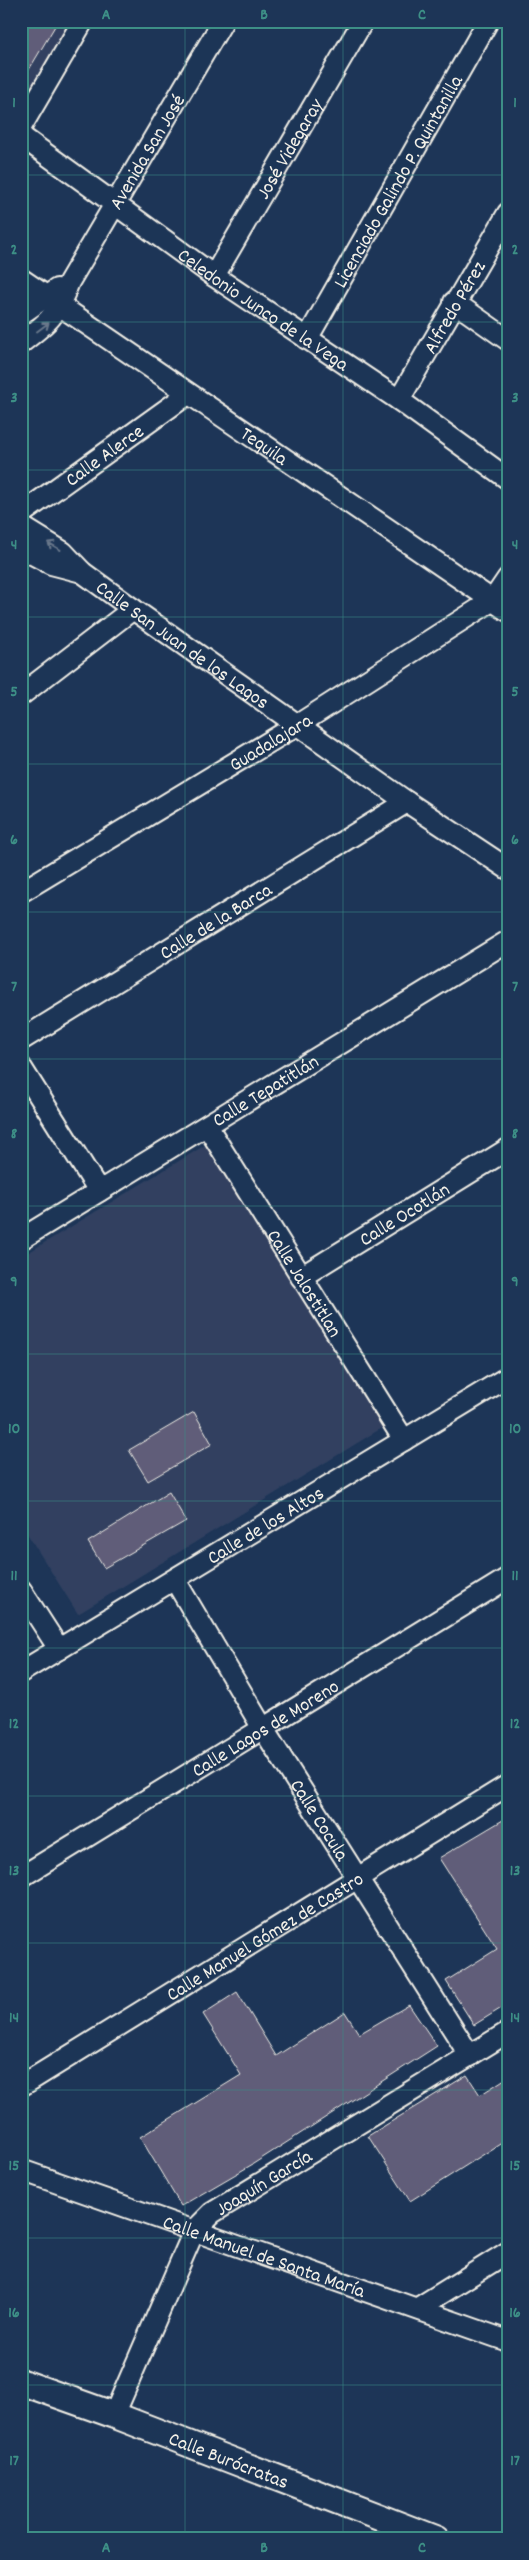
<svg xmlns="http://www.w3.org/2000/svg" width="529" height="2560" font-family="Dekko,sans-serif">
	<style>
		.built { fill: #314161 }
		.building { fill: #615d79; stroke: #f4f1e8 }
		.lines { fill: none; stroke-linecap: round; stroke-linejoin: round }
		.minor-casing { stroke: #f4f1e8; stroke-width: 24 }
		.tertiary-casing { stroke: #f4f1e8; stroke-width: 29 }
		.minor { stroke: #1d3557; stroke-width: 20 }
		.tertiary { stroke: #1d3557; stroke-width: 25 }
		.oneway { stroke: #68778a }
		.grid { fill: none; stroke: #3d8f86; stroke-width: 1; stroke-opacity: 0.55 }
		.labels { text-anchor: middle; stroke-width: 4; stroke-linejoin: round; paint-order: stroke }
		.street-label { font-size: 20px; fill: #f4f1e8; stroke: #1d3557 }
		.neatline { fill: none; stroke: #3d8f86; stroke-width: 2 }
		.grid-label { font-size: 16px; text-anchor: middle; font-weight: bold; fill: #3d8f86 }
	</style>
	<rect width="100%" height="100%" fill="#1d3557"/>
	<filter id="ink" filterUnits="userSpaceOnUse"><feTurbulence type="fractalNoise" baseFrequency=".02" numOctaves="2"/><feDisplacementMap in="SourceGraphic" scale="10" xChannelSelector="R" yChannelSelector="G"/><feConvolveMatrix kernelMatrix="1 2 1 2 8 2 1 2 1" color-interpolation-filters="sRGB"/></filter>
	<g filter="url(#ink)">
		<g class="built">
			<path d="M21,21h51l-50,84 -1,-1z"/>
			<path d="M207,1144l178,282 -307,188 -57,-90v-267z"/>
		</g>
		<g class="building">
			<path d="M21,21h37l-37,62z"/>
			<path d="M194,1412l18,32 -64,37 -19,-31z"/>
			<path d="M169,1492l17,29 -82,47 -16,-26z"/>
			<path d="M508,1817v187l-34,21 -28,-44 51,-32 -58,-91z"/>
			<path d="M237,1992l39,64 69,-44 14,22 50,-29 28,41 -184,118 -72,42 -41,-69 101,-62 -38,-61z"/>
			<path d="M467,2075l13,20 28,-18v62l-98,62 -42,-65z"/>
		</g>
		<g class="lines">
			<defs>
				<g id="minor">
					<path d="M21,127l62,-106"/>
					<path id="s1" d="M21,136l193,140 185,124 109,79"/>
					<path id="s2" d="M214,276l149,-255"/>
					<path id="s3" d="M21,279l487,332"/>
					<path d="M454,302l54,38"/>
					<path d="M21,314l36,-25"/>
					<path id="s4" d="M307,339l181,-318"/>
					<path id="s5" d="M21,343c29,-22 35,-27 48,-61l154,-261"/>
					<path id="s6" d="M399,400l109,-187"/>
					<path id="s7" d="M21,514l167,-120"/>
					<path id="s8" d="M21,526l42,26 19,20 51,37 274,193 101,67"/>
					<path d="M21,548l30,16 31,8"/>
					<path d="M21,695l112,-86"/>
					<path id="s9" d="M21,892l278,-168 194,-124 15,-22"/>
					<path id="s10" d="M21,1040l386,-238"/>
					<path d="M21,1067l78,124"/>
					<path id="s11" d="M207,1126l197,314"/>
					<path id="s12" d="M21,1239l487,-298"/>
					<path id="s13" d="M301,1277l207,-128"/>
					<path id="s14" d="M175,1580l87,147 208,329"/>
					<path d="M21,1590l38,59"/>
					<path id="s15" d="M21,1672l487,-295"/>
					<path id="s16" d="M21,1877l487,-299"/>
					<path id="s17" d="M21,2086l487,-301"/>
					<path id="s18" d="M21,2170l487,171"/>
					<path d="M418,2308l90,-56"/>
					<path id="s19" d="M114,2415l80,-184 18,-18 296,-181"/>
				</g>
				<g id="tertiary">
					<path id="s20" d="M21,2382l93,33 322,124"/>
				</g>
			</defs>
			<use href="#minor" class="minor-casing"/>
			<use href="#tertiary" class="tertiary-casing"/>
			<use href="#minor" class="minor"/>
			<use href="#tertiary" class="tertiary"/>
		</g>
		<defs><path id="oneway-shaft" d="M-6 0H5M1.5-3L5.5 0L1.5 3" fill="none" stroke-width="1.6" stroke-linecap="round" stroke-linejoin="round" transform="scale(1.25)"/></defs>
		<g class="oneway">
			<use href="#oneway-shaft" transform="translate(43 327) rotate(-37)"/>
			<use href="#oneway-shaft" transform="translate(54 546) rotate(-149)"/>
		</g>
	</g>
	<path class="grid" d="M185,21v2518M343,21v2518M21,175h487M21,322h487M21,470h487M21,617h487M21,764h487M21,912h487M21,1059h487M21,1206h487M21,1354h487M21,1501h487M21,1648h487M21,1796h487M21,1943h487M21,2090h487M21,2238h487M21,2385h487"/>
	<g class="labels">
		<g class="street-label">
			<text dy="7" stroke="none"><textPath href="#s2" startOffset="148">José Videgaray</textPath></text>
			<text dy="7" stroke="none"><textPath href="#s5" startOffset="231">Avenida San José</textPath></text>
			<text dy="7" stroke="none"><textPath href="#s4" startOffset="182">Licenciado Galindo P. Quintanilla</textPath></text>
			<text dy="7" stroke="none"><textPath href="#s6" startOffset="108">Alfredo Pérez</textPath></text>
			<text dy="7" stroke="none"><textPath href="#s1" startOffset="298">Celedonio Junco de la Vega</textPath></text>
			<text dy="7" stroke="none"><textPath href="#s3" startOffset="295">Tequila</textPath></text>
			<text dy="7" stroke="none"><textPath href="#s7" startOffset="102">Calle Alerce</textPath></text>
			<text dy="7" stroke="none"><textPath href="#s8" startOffset="201">Calle San Juan de los Lagos</textPath></text>
			<text dy="7" stroke="none"><textPath href="#s9" startOffset="291">Guadalajara</textPath></text>
			<text dy="7" stroke="none"><textPath href="#s10" startOffset="228">Calle de la Barca</textPath></text>
			<text dy="7" stroke="none"><textPath href="#s12" startOffset="286">Calle Tepatitlán</textPath></text>
			<text dy="7" stroke="none"><textPath href="#s13" startOffset="121">Calle Ocotlán</textPath></text>
			<text dy="7" stroke="none"><textPath href="#s11" startOffset="185">Calle Jalostitlan</textPath></text>
			<text dy="7" stroke="none"><textPath href="#s15" startOffset="285">Calle de los Altos</textPath></text>
			<text dy="7" stroke="none"><textPath href="#s16" startOffset="286">Calle Lagos de Moreno</textPath></text>
			<text dy="7" stroke="none"><textPath href="#s14" startOffset="280">Calle Cocula</textPath></text>
			<text dy="7" stroke="none"><textPath href="#s17" startOffset="286">Calle Manuel Gómez de Castro</textPath></text>
			<text dy="7" stroke="none"><textPath href="#s19" startOffset="286">Joaquín García</textPath></text>
			<text dy="7" stroke="none"><textPath href="#s18" startOffset="258">Calle Manuel de Santa María</textPath></text>
			<text dy="7" stroke="none"><textPath href="#s20" startOffset="222">Calle Burócratas</textPath></text>
		</g>
	</g>
	<rect width="529" height="2560" fill="none" stroke="#1d3557" stroke-width="55"/>
	<rect x="28" y="28" width="474" height="2504" class="neatline"/>
	<g class="grid-label">
		<text x="106" y="19">A</text>
		<text x="264" y="19">B</text>
		<text x="422" y="19">C</text>
		<text x="14" y="107">1</text>
		<text x="515" y="107">1</text>
		<text x="14" y="254">2</text>
		<text x="515" y="254">2</text>
		<text x="14" y="402">3</text>
		<text x="515" y="402">3</text>
		<text x="14" y="549">4</text>
		<text x="515" y="549">4</text>
		<text x="14" y="696">5</text>
		<text x="515" y="696">5</text>
		<text x="14" y="844">6</text>
		<text x="515" y="844">6</text>
		<text x="14" y="991">7</text>
		<text x="515" y="991">7</text>
		<text x="14" y="1138">8</text>
		<text x="515" y="1138">8</text>
		<text x="14" y="1286">9</text>
		<text x="515" y="1286">9</text>
		<text x="14" y="1433">10</text>
		<text x="515" y="1433">10</text>
		<text x="14" y="1580">11</text>
		<text x="515" y="1580">11</text>
		<text x="14" y="1728">12</text>
		<text x="515" y="1728">12</text>
		<text x="14" y="1875">13</text>
		<text x="515" y="1875">13</text>
		<text x="14" y="2022">14</text>
		<text x="515" y="2022">14</text>
		<text x="14" y="2170">15</text>
		<text x="515" y="2170">15</text>
		<text x="14" y="2317">16</text>
		<text x="515" y="2317">16</text>
		<text x="14" y="2465">17</text>
		<text x="515" y="2465">17</text>
		<text x="106" y="2552">A</text>
		<text x="264" y="2552">B</text>
		<text x="422" y="2552">C</text>
	</g>
</svg>
